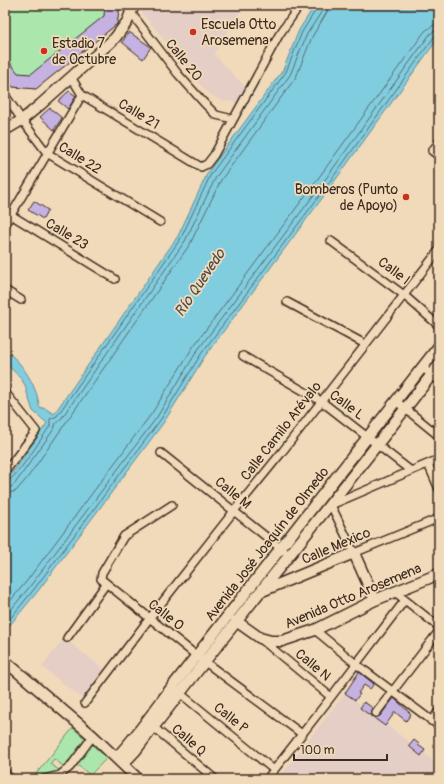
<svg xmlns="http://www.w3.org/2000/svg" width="444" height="784" viewBox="0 0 444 784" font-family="Pangolin,sans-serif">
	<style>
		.built { fill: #e4cec6 }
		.green { fill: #abe7ad; stroke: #738866 }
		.water { fill: #81cde0; stroke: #658c92 }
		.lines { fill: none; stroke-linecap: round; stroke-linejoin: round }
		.shore { stroke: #576b6c; stroke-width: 1 }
		.building { fill: #c5b2e2; stroke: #3b2a1e }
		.minor-casing { stroke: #3b2a1e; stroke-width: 10 }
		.secondary-casing { stroke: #3b2a1e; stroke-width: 13 }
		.minor { stroke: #f1daba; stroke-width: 7 }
		.secondary { stroke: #f1daba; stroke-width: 10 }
		.poi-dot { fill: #c8321e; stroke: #f1daba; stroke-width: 1.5 }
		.labels { text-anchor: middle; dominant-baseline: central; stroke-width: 3.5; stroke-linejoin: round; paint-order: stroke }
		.poi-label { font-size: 14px; fill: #3b2a1e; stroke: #f1daba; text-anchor: start }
		.street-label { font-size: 14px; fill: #3b2a1e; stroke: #f1daba }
		.water-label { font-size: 15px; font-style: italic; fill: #494b45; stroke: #f1daba }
	</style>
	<rect width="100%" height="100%" fill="#f1daba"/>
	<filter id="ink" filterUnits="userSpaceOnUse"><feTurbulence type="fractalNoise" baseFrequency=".025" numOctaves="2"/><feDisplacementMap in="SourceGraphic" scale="8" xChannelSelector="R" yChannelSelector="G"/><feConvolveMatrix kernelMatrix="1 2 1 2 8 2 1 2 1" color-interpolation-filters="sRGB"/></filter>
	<g filter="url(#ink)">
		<path class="built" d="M141,5H244L214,54L246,88L242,99L237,102L223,101L214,97L204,89L139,9Z
			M64,638L105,670L83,699L42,667Z
			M345,693L439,765V779H278Z"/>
		<path class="green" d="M5,5H120L117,24L36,89L13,87L5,78Z
			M73,728L107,758L90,775L70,759L63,766L54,759L50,764L59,770L52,779H32Z"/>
		<path class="water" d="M315,5H439V37L326,193L205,356L164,422L38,591L5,631V481L16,468L47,423L33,411L28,396L25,385L20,377L5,363V351C21,359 39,390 39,407L46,409L54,414L178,236L208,172L283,70L299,30Z"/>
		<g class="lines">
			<path class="shore" d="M5,483C14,482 43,436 50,426V419L57,416L181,238L211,174L286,72L302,32L317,8L318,5
				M5,488H9L14,485L54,429L56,423L61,419L185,241L216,177L290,75L307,34L322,11L323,5
				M5,494L16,491L28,477L190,244L221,180L296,77L312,37L327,12L329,5
				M5,607L26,582L152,413L193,347L314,184L425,31L432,26L439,24
				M5,617L31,585L157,417L197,351L319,188L430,34L434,31L439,30
				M5,625L35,588L161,419L201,354L323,191L434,37L439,35"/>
		</g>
		<path class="building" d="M105,5H120L117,24L36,89L13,87L5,78V56L18,73L31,74L104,16Z
			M129,32L151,47L143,59L122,42Z
			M69,91L76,96L68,109L58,101Z
			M50,108L62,118L54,130L40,117Z
			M34,201L48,210L43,219L28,210Z
			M359,672L374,684L370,689L364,685L358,693L360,694L355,700L345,693Z
			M394,698L411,714L406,721L395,712L385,726L374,718L380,716Z
			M364,702L373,708L371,712L372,717L360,708Z
			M414,740L419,744L418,745L425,750L421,756L409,746Z"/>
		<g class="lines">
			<g class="minor-casing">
				<path id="minor" d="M125,5L178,74L204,103L216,115L233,119
					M71,77L82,95L201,167L207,164L214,155L279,35L300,5
					M5,95L22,120L47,153L160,222
					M439,142L432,151L439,156
					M5,210L11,215L115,279
					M5,225L82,95
					M331,241L404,295L439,326
					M5,290L21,300
					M287,302L365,344
					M243,356L321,401L411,471
					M422,367L439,381
					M5,392L36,431L5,472
					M396,401L439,436
					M161,453L284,551
					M439,459L331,505L354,553L439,518
					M428,464L439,489
					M172,505L124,536L102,573L101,579L197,656L302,734
					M395,592L439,627
					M315,630L356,664L439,726
					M67,638L106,584
					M262,640L331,697
					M176,690L274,770
					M85,703L149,619L234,511L282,452L439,250
					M376,713L439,631
					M431,721L439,711
					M151,725L215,779
					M5,772L7,776L12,779
					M44,779L60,775L70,767L93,736
					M267,779L331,697L405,600"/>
			</g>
			<g class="secondary-casing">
				<path id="secondary" d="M5,130L22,120L40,105L115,38L127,22L134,5
					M260,592L354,553L375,600
					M236,621L260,638L271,641H282L315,630L375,600L439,574
					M5,661L93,736L138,779
					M116,758C137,736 154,711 172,687L439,346
					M123,764L136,750C235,620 340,495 439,365"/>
			</g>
			<use href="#minor" class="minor"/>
			<use href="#secondary" class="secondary"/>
		</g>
	</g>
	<g class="poi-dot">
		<circle cx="193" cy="32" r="4"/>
		<circle cx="44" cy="51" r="4"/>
		<circle cx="406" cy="197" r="4"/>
	</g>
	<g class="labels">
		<g class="poi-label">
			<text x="201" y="24">Escuela Otto<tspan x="201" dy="16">Arosemena</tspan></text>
			<text x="52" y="43">Estadio 7<tspan x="52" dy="16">de Octubre</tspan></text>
			<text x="398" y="189" text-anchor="end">Bomberos (Punto<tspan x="398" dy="16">de Apoyo)</tspan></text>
		</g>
		<g class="street-label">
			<text transform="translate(184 60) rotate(51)">Calle 20</text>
			<text transform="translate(139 114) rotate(31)">Calle 21</text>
			<text transform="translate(80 158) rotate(32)">Calle 22</text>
			<text transform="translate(67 234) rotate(31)">Calle 23</text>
			<text transform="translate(394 271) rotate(37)">Calle I</text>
			<text transform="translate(347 405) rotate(37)">Calle L</text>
			<text transform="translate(281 431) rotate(-52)">Calle Camilo Arévalo</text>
			<text transform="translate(233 493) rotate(39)">Calle M</text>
			<text transform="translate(267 544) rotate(-52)">Avenida José Joaquín de Olmedo</text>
			<text transform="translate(336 546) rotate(-23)">Calle Mexico</text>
			<text transform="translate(353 596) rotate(-23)">Avenida Otto Arosemena</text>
			<text transform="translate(166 615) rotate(38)">Calle O</text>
			<text transform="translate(313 665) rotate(40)">Calle N</text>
			<text transform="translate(231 718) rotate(39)">Calle P</text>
			<text transform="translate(189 740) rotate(41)">Calle Q</text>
		</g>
		<g class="water-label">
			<text transform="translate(200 283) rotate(-56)">Río Quevedo</text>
		</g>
	</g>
	<rect width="444" height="784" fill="none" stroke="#f1daba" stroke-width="20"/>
	<rect x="10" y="10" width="424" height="764" fill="none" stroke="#3b2a1e" stroke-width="1.5" filter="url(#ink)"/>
	<path d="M294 754v6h93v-6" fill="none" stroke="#3b2a1e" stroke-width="2"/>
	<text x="300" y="754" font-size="12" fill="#3b2a1e" stroke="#f1daba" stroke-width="3" paint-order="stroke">100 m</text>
</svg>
